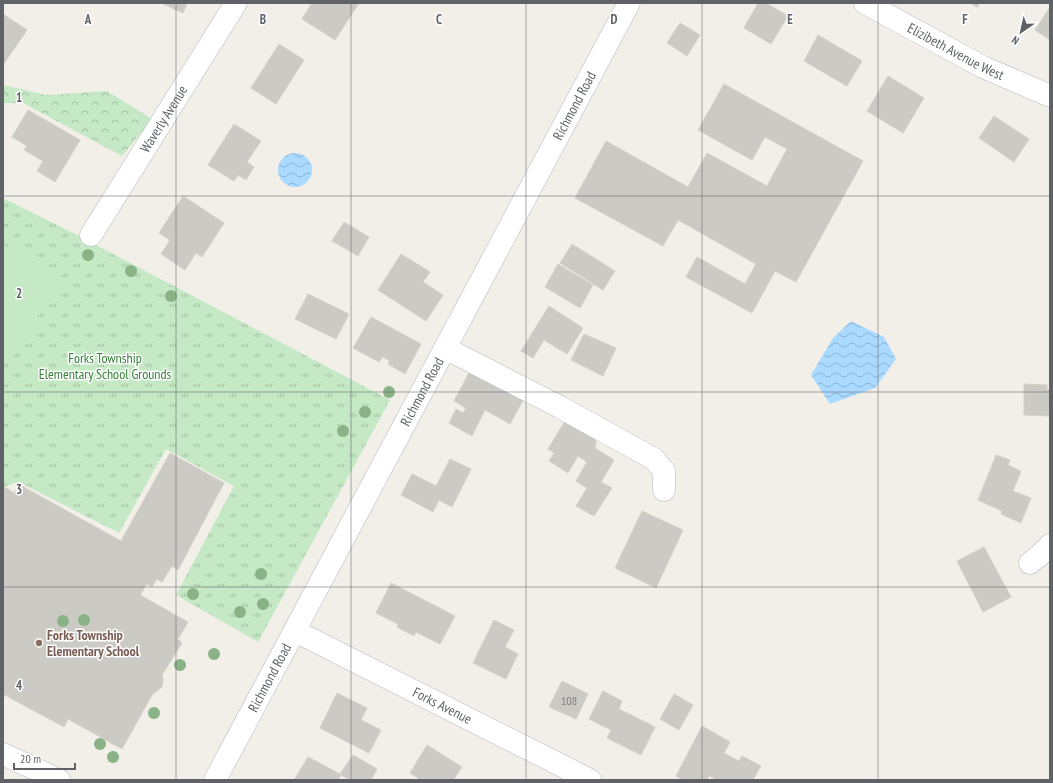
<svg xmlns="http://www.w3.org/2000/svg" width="1053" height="783" viewBox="0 0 1053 783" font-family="'PT Sans Narrow',sans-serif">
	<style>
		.grass { fill: url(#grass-tufts) }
		.forest { fill: url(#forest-crowns) }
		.garden { fill: #c5e8c5 }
		.water { fill: url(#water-waves) }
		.building { fill: #cccac5; stroke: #d6d1c6 }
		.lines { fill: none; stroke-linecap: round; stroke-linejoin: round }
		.minor-casing { stroke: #b5b8bc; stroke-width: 23 }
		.minor { stroke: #fff; stroke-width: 22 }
		.tree { fill: #89b387 }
		.grid { fill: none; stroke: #5f6368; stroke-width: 1; stroke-opacity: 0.55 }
		.education-dot { fill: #8d6e63; stroke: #fff; stroke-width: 1.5 }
		.labels { text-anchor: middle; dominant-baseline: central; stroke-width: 3; stroke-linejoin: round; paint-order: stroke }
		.number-label { font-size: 12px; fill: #7a7d7f }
		.street-label { font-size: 14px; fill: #5f6368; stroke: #fff }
		.park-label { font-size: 14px; fill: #348238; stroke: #fff }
		.education-label { font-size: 14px; font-weight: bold; fill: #785e54; stroke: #fff; text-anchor: start }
		.grid-label { font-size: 13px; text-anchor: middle; font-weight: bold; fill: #5f6368; stroke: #fff; stroke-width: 3; stroke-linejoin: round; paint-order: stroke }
	</style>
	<defs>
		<pattern id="grass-tufts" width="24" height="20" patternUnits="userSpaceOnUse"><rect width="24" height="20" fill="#c5e8c5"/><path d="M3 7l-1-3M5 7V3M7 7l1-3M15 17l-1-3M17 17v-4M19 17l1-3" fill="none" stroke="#a3c0a4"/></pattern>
		<pattern id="forest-crowns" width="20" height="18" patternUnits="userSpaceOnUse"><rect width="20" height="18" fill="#c5e8c5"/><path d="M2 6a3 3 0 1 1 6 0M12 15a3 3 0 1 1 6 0" fill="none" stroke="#a3c0a4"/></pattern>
		<pattern id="water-waves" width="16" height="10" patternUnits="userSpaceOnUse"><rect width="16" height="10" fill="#aadaff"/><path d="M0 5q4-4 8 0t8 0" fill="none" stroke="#8eb4d2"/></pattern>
	</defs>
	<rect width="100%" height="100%" fill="#f1efe8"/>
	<path class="grass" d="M3,198L79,236L390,400L258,642L176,595L234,486L166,449L119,533L19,482L3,487Z"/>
	<path class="forest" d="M3,85L46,95L107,91L152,119L122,156L23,103H3Z"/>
	<path class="garden" d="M3,244L60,278L31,328L3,359Z"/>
	<path class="water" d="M278 170a17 17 0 1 1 34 0a17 17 0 1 1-34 0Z
		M851,321L884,337L896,359L875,388L830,404L811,375L833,338Z"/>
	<path class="building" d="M161,3H187L183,13Z
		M312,3H359L335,40L302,19Z
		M758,3H766L788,16L771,44L744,28Z
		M970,3H980L977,7Z
		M1050,7V40L1035,30Z
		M3,14L27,30L3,65Z
		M680,23L700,35L687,56L667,43Z
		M818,35L862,61L847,86L804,61Z
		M279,44L304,60L276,104L251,88Z
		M888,76L924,98L903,133L867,111Z
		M724,84L863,161L796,282L775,271L752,313L686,277L697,257L745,284L756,264L678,220L663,246L575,198L606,141L688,187L707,153L767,186L787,149L765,137L752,160L698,130Z
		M28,110L80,140L55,182L37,171L43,161L24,150L27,146L12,137Z
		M994,116L1029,139L1014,162L979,138Z
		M234,124L261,141L247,162L254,167L246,180L238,175L234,181L208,165Z
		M183,196L224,223L202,257L196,253L185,270L161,254L170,240L159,233Z
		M344,222L369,237L358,256L332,241Z
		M572,244L615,271L603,290L560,263Z
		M401,254L430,272L423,282L443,295L426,321L378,290Z
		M558,264L593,285L580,308L545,287Z
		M308,294L349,314L336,339L295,319Z
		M549,306L583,328L567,354L544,340L533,358L521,351Z
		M371,317L421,344L405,374L388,364L390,361L383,357L379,362L353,348Z
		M584,334L616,348L603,376L571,360Z
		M470,371L523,400L510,424L485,410L472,436L449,423L456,409L463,413L466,408L454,401Z
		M1024,384L1047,385V390L1050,389V416L1024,415Z
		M565,421L596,440L595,448L614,460L601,482L612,488L594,516L576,506L587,488L576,481L587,462L578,456L568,473L549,461L554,453L548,449Z
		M170,453L224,483L178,570L172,566L162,582L157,579L152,587L147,584L140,595L188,622L178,639L182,643L162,675L163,681L162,687L152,695L122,749L68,719L64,727L3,694V490L5,487L14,493L20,485L121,541Z
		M996,455L1010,460L1008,465L1021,471L1013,491L1031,498L1021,523L1001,514L1002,511L978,500Z
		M450,459L471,469L452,507L439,500L433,512L401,495L412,474L436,486Z
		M642,511L683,530L656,588L615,568Z
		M984,547L1011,597L983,612L957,561Z
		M391,583L455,616L440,644L416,632L414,636L397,627L398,624L376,613Z
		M494,620L514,630L505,647L518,654L506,679L473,663Z
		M562,681L588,694L576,719L549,707Z
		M603,691L622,701L619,709L655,727L641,755L607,738L611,730L589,719Z
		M337,693L367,708L361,720L381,730L369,753L320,728Z
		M674,694L693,705L679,730L660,719Z
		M702,726L730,742L724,753L739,761L742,756L761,766L753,780H717L709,776L707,780H683L676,776Z
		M427,745L462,767L453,780H421L410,773Z
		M353,755L377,769L371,780H350L341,775L338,780H294L308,757L340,774Z"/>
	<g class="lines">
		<g class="minor-casing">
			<g id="minor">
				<path id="s1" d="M865,3L983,67L1050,96"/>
				<path id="s2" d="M91,235L236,3"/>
				<path d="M445,348L560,407L654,459L664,471V490"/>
				<path d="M1030,563L1040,555L1050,545"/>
				<path id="s3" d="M295,631L590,780"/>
				<path d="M3,754L59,780"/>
				<path id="s4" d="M215,780L629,3"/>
			</g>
		</g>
		<use href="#minor" class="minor"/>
	</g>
	<g class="tree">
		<circle cx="88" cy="255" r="6"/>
		<circle cx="131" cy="271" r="6"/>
		<circle cx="171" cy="296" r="6"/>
		<circle cx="389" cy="392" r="6"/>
		<circle cx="365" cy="412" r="6"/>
		<circle cx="343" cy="431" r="6"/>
		<circle cx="261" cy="574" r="6"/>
		<circle cx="193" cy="594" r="6"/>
		<circle cx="263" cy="604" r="6"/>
		<circle cx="240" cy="612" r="6"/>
		<circle cx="84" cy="620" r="6"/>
		<circle cx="63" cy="621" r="6"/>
		<circle cx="214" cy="654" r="6"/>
		<circle cx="180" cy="665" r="6"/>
		<circle cx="154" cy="713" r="6"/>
		<circle cx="100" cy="744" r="6"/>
		<circle cx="113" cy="757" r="6"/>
	</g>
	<path class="grid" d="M176,3V780M351,3V780M526,3V780M702,3V780M878,3V780M3,196H1050M3,392H1050M3,587H1050"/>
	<circle class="education-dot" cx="39" cy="643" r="4"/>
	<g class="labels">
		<g class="number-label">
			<text x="569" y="700">108</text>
		</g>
		<g class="street-label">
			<text stroke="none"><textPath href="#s1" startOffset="103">Elizibeth Avenue West</textPath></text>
			<text stroke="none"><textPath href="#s4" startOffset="764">Richmond Road</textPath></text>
			<text stroke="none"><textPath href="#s2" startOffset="137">Waverly Avenue</textPath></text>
			<text stroke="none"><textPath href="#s4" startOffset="440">Richmond Road</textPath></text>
			<text stroke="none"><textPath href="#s4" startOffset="116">Richmond Road</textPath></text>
			<text stroke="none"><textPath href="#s3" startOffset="165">Forks Avenue</textPath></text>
		</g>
		<g class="park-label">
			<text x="105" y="358">Forks Township<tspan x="105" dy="16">Elementary School Grounds</tspan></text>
		</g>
		<g class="education-label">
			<text x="47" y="635">Forks Township<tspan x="47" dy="16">Elementary School</tspan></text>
		</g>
	</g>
	<g class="grid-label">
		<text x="88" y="24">A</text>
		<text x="263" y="24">B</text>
		<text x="439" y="24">C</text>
		<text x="614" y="24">D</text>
		<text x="790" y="24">E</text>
		<text x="965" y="24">F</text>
		<text x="19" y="102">1</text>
		<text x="19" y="298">2</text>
		<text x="19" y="494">3</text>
		<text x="19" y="690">4</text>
	</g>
	<rect width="1053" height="783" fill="none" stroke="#5f6368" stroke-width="8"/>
	<g transform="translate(1021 32) rotate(214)" stroke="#ffffff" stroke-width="3" paint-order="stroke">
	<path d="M0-3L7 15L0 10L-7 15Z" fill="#5f6368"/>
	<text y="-6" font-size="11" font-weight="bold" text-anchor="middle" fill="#5f6368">N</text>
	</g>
	<path d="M14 763v6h61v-6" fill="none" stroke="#5f6368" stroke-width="2"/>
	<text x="20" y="763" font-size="12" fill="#5f6368" stroke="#ffffff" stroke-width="3" paint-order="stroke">20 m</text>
</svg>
